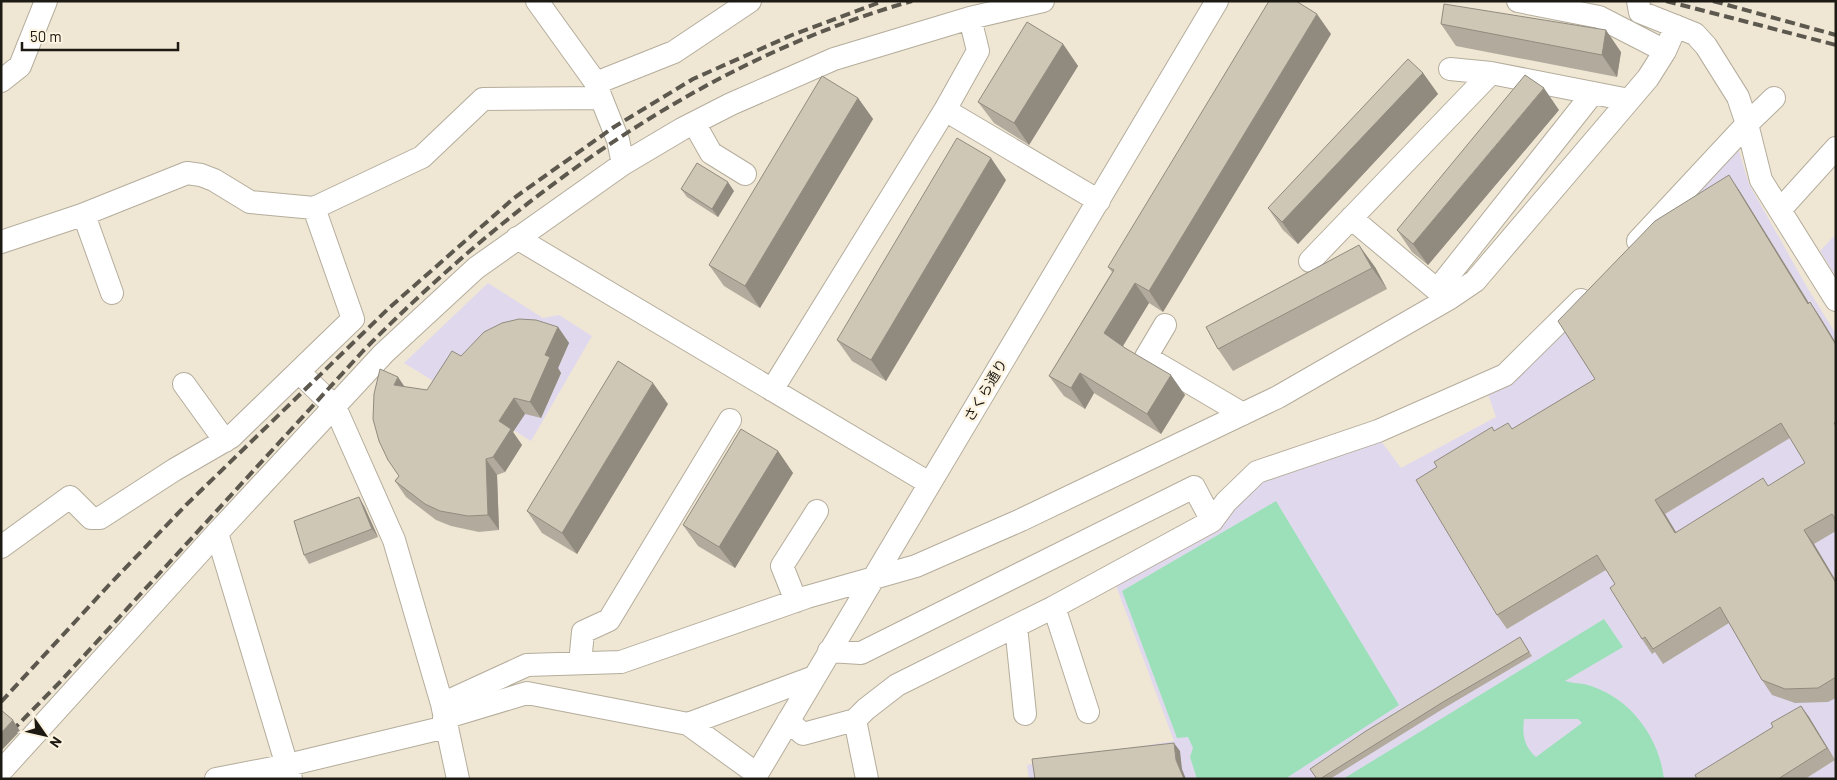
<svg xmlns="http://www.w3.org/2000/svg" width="1837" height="780" viewBox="0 0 1837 780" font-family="Barlow,'Noto Sans JP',sans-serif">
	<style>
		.education { fill: #e0d9ee }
		.grass { fill: #9ce0ba; fill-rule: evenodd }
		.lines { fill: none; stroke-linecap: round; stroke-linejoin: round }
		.minor-casing { stroke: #b5ad9c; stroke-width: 24 }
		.minor { stroke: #fff; stroke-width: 22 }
		.rail { stroke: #5d584e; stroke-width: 4; stroke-dasharray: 10 5; stroke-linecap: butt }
		.wall { fill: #b2ab9d; fill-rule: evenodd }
		.shaded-wall { fill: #918b7f }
		.building { fill: #cfc7b6; stroke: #918b7f; fill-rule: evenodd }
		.labels { text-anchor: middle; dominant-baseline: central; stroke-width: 5; stroke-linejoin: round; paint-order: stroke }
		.street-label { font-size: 14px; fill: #1d1a13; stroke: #fcf3e1 }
	</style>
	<rect width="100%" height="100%" fill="#efe6d4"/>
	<path class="education" d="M1737,145L1749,184L1808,289L1836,334V779H1029L1027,765L1174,741L1115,583L1233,505L1261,479L1381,441L1401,468L1496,417L1488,394Z
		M1836,234V277L1820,251Z
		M488,283L543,318L559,315L592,336L531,441L404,363Z"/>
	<path class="grass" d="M1276,501L1399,705L1285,779H1197L1190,757L1193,748L1188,737L1177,738L1122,591Z
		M1604,619L1623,647L1565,681C1572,683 1578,683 1584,684C1628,695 1659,735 1664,779H1343ZM1524,719H1578L1582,723L1536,757C1524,746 1522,735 1524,719Z"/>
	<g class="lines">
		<g class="minor-casing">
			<path id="minor" d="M537,1L596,83L674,52L750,1
				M1518,1L1599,17L1665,51
				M1638,1L1640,12L1695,34L1706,46L1738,97L1747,124L1761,180L1836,300
				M1450,69L1491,73L1629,100
				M1,81L20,66L46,1
				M596,85L618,140L623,164L682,129L731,104L834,59L970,18L1043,1
				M945,110L1099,201
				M694,123L711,153L745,174
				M1780,210L1836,148
				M84,215L112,293
				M1351,218L1437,290L1449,298
				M517,238L929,483
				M1638,241L1747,124L1774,98
				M1,242L82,215L187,173L201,175L214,180L250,202L314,208L422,157L483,99L601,98
				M1310,261L1491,73
				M1437,290L1593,93
				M1165,325L1146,357L1243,414
				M299,372L335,407L394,540L442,704L458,779
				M184,384L225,441
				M772,390L945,110L978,51L970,18
				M217,533L291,779
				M1,547L70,497L91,518H100L174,470L231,437L353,319L314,208
				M796,601L782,566L817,511
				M1054,607L1088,712
				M1016,626L1025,714
				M829,651L861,653L1194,487L1212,521
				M580,663L583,632L609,620L730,420
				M442,704L527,665L621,662L807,597L916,566L1021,520L1278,397L1450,298L1475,281L1648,78L1665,51L1676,26
				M444,718L527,693L688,724L814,677
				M855,720L867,779
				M788,721L803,734L855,720L866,709L897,685L1054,607L1212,521L1226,502L1257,472L1378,431L1505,375L1581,300
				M688,724L757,774
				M3,769L217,533L384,353L476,268L623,164
				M216,779L288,765L446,727
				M754,779L1217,1"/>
		</g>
		<use href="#minor" class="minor"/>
		<path class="rail" d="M1666,1L1836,45
			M1713,1L1836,35
			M1,702L109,585L186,505L389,308L514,198L614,127L693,79L792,35L878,3
			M1,742L60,682L363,351C516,196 700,61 912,1"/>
	</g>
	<path class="wall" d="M1441,24L1621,52L1617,77L1456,46Z
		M1331,34L1163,312L1149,303L1123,346L1185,395L1161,434L1094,393L1085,409L1064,396L1049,376L1112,272L1108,267Z
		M1063,44L1078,66L1029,145L994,123L978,102Z
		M1423,73L1438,94L1298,244L1283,230L1268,208Z
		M858,98L873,119L760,308L724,286L709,265Z
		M1559,110L1428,265L1412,252L1397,230Z
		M1006,180L886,381L852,361L837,340Z
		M681,189L734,191L718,217L687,197Z
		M1739,190L1809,303L1810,302L1820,317L1836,343V531L1814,544L1836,581V698L1828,702L1795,703L1772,695L1762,680L1729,623L1663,664L1655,652L1652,654L1642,639L1615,584L1606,570L1507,629L1497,615L1437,467L1492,427L1494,431L1512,429L1595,379ZM1790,438L1805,463L1769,486L1676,532L1665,514Z
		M1375,267L1387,289L1233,371L1218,349L1206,327Z
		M558,327L569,343L558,368L561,373L541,418L525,414L513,432L522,445L505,472L497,475L499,530L479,532L451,526L436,520L406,497L395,481L399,476L404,387L427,390L461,356Z
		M668,404L577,554L542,533L527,511Z
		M778,451L793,473L735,568L698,546L683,525Z
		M364,506L378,537L309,564L304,555Z
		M1520,637L1532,656L1446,707L1330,779H1317Z
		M1801,706L1809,717L1835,760L1805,779H1697L1773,727Z"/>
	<path class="shaded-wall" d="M1317,14L1331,34L1163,312L1149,291Z
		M1606,30L1621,52L1617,77L1602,55Z
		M1063,44L1078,66L1029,145L1014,123Z
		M1423,73L1438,94L1298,244L1282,222Z
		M1544,88L1559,110L1428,265L1413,244Z
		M858,98L873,119L760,308L745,286Z
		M991,158L1006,180L886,381L871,360Z
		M1729,175L1739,190L1818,318L1808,304Z
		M728,182L734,191L718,217L712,209Z
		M1359,245L1375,267L1387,289L1372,268Z
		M1135,283L1149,303L1118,354L1104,333Z
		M1810,302L1820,317L1836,343V345Z
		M558,327L569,343L558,368L561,373L541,418L530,402L545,355Z
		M1080,373L1094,393L1085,409L1071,388Z
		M1171,375L1185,395L1161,434L1147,414Z
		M398,377L409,393L394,385Z
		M653,383L668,404L577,554L562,533Z
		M514,398L525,414L513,432L522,445L505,472L493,457L499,421Z
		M778,451L793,473L735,568L719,547Z
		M486,459L497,475L499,530L488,515Z
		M359,497L364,506L378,537L372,529Z
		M1655,500L1665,514L1685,547L1675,533Z
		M1804,530L1814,544L1836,581V583Z
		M1801,706L1809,717L1835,760L1827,748Z
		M13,720L20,731L1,751V733Z
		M1174,743L1180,751L1182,769L1186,779H1184L1176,760Z"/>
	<path class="building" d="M1269,1H1296L1317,14L1149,291L1135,283L1104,333L1125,348L1171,375L1147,414L1080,373L1071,388L1049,376L1114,270L1108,267Z
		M1444,4L1606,30L1602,55L1441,24Z
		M1027,22L1063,44L1014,123L978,102Z
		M1408,59L1423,73L1282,222L1268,208Z
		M1525,75L1544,88L1413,244L1397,230Z
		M822,76L858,98L745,286L709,265Z
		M957,138L991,158L871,360L837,340Z
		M697,163L728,182L712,209L681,189Z
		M1729,175L1808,304L1810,302L1836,345V421L1834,423L1836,426V520L1832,514L1804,530L1836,583V677L1818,688L1785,689L1762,680L1720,607L1653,649L1645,637L1642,639L1610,588L1615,584L1597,555L1497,615L1416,480L1437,467L1434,462L1492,427L1494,431L1508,423L1512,429L1595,379L1558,321L1655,221ZM1781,423L1805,463L1768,486L1763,478L1675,533L1655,500Z
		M1359,245L1372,268L1218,349L1206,327Z
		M519,319L536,320L558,327L545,355L550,357L530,402L514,398L499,421L511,429L493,457L486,459L488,515L468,516L440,511L425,504L395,481L399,476L388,460L379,441L373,419L374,394L380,369L398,377L394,385L427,390L452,351L461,356L484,332L502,323Z
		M618,361L653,383L562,533L527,511Z
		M741,429L778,451L719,547L683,525Z
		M359,497L372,529L304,555L294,521Z
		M1520,637L1529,652L1443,702L1320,779H1317L1310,769L1366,731Z
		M1801,706L1827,748L1778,779H1697L1695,775L1773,727L1771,723Z
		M1,710L13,720L1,733Z
		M1174,743L1176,760L1184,779H1035L1032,759Z"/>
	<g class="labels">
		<g class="street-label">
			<text transform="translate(985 390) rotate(-59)">さくら通り</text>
		</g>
	</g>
	<rect width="1837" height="780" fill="none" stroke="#1d1a13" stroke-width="5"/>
	<g transform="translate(45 735) rotate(124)" stroke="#fcf3e1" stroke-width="4" paint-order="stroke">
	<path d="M0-4L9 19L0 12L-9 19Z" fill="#1d1a13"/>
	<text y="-8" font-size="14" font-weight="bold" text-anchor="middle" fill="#1d1a13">N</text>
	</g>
	<path d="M22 42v8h156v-8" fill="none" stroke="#1d1a13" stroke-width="2.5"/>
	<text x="30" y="42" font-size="15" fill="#1d1a13" stroke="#fcf3e1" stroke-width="4" paint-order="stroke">50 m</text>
</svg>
